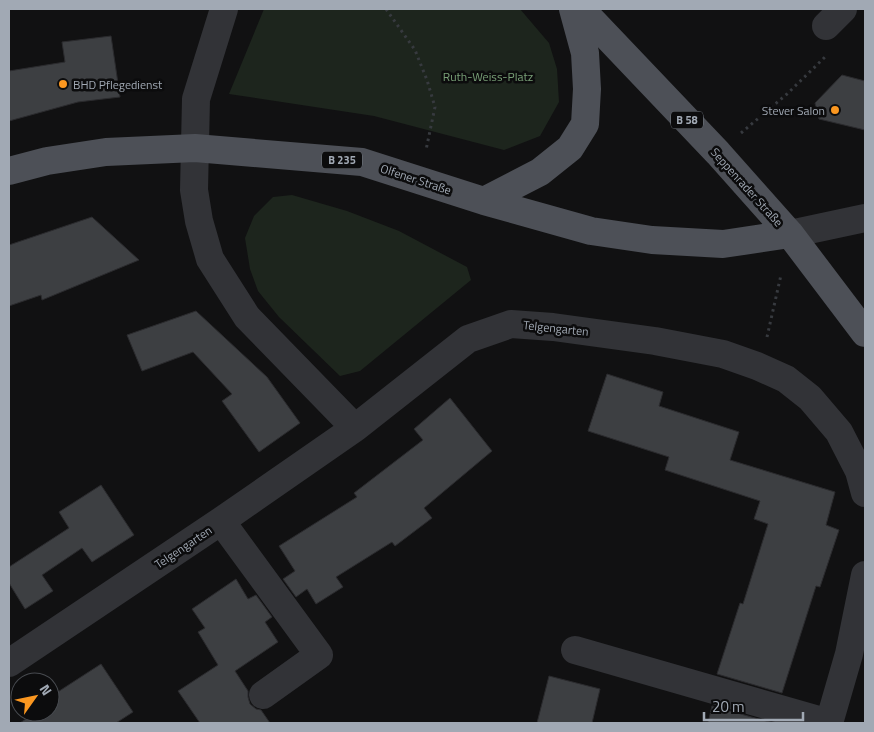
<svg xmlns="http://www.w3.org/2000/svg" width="874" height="732" viewBox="0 0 874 732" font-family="'Titillium Web',sans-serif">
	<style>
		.green { fill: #1d251d }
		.building { fill: #3d3f42; stroke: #2b2b2e }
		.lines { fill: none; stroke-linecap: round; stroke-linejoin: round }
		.path { stroke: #373a3f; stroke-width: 3; stroke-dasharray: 2.5 4; stroke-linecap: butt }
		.minor { stroke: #323337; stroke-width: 28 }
		.major { stroke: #4d5057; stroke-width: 28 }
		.poi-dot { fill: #fb9720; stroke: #0c0c0d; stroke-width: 2 }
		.labels { text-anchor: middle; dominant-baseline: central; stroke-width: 5; stroke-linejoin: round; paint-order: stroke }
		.shield { fill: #0c0c0d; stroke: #747a82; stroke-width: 1 }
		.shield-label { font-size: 11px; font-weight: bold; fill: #a1a9b4 }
		.park-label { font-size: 12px; fill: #79a077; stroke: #0c0c0d }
		.poi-label { font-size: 12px; fill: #a1a9b4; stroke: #0c0c0d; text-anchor: start }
		.street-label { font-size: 12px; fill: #a1a9b4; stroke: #0c0c0d }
	</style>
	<rect width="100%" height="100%" fill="#111112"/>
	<path class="green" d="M264,9H520L549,43L557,69L559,102L540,136L504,150L374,116L229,94Z
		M292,195L347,211L399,231L467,267L471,280L360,371L340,376L279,317L258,291L250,269L245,238L254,216L273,197Z"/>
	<path class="building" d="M111,36L120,97L78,102L9,121V71L65,62L62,42Z
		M842,75L865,81V130L819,119L815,103Z
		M92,217L139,260L42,300L41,295L9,306V245Z
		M196,311L267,377L300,423L259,452L222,401L232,394L193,352L142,371L127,335Z
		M607,374L663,392L659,406L739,432L730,460L835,492L826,525L839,530L820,587L816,586L782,693L717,674L740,603L743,604L768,524L754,519L760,501L665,470L669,457L588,431Z
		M450,398L492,451L424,508L432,518L395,546L392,542L336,577L343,587L316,604L307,589L296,597L283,579L295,571L279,546L357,497L354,493L423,440L414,429Z
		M101,485L134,535L92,562L82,548L42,575L53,591L25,609L9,583V567L69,528L59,512Z
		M236,579L248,599L256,595L272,617L265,622L278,642L235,671L248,691V697L250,704L256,709L261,710L270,723H200L178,691L218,665L198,632L205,628L192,609Z
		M101,664L133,712L116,723H20L36,712H50V703L52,701L50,697Z
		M549,676L600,689L592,723H537Z
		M712,706L773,723H708Z"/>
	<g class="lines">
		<path class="path" d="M386,9L415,50L427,80L435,107L426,150
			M741,133L787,94L825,57
			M767,337L781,275"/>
		<path class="minor" d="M224,9L196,99L194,190L199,221L210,259L247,317L355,428
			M826,26L843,9
			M790,234L865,218
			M221,521L319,655L263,695
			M575,650L829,723
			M9,663L221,521L355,428L468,339L511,324L553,327L655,341L723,354L757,366L786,379L810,398L839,432L859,471L865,493
			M829,723L849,654L865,575"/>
		<path class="major" d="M581,9L718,153L790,234L865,333
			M9,171L47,161L106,152L195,148L362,162L484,201L591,231L652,240L723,244L790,234
			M484,201L540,172L570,148L585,124L587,89L585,53L573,9"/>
	</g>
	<g class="poi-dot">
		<circle cx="63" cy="84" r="5"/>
		<circle cx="835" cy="110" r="5"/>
	</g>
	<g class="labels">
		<g class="shield">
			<rect x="671" y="111.5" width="32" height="17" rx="4"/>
			<rect x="322" y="151.5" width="40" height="17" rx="4"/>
		</g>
		<g class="shield-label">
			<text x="687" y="120">B 58</text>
			<text x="342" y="160">B 235</text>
		</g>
		<g class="park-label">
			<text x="488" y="76">Ruth-Weiss-Platz</text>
		</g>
		<g class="poi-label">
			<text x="73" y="84">BHD Pflegedienst</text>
			<text x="825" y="110" text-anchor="end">Stever Salon</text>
		</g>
		<g class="street-label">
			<text transform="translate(416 179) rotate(18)">Olfener Straße</text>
			<text transform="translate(747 187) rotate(48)">Seppenrader Straße</text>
			<text transform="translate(556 328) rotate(6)">Telgengarten</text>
			<text transform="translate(183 547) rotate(-34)">Telgengarten</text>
		</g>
	</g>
	<rect width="874" height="732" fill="none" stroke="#a1a9b4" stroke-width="20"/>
	<g transform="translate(35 697) rotate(57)"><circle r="24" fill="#0c0c0d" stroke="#484b50"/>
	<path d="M0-4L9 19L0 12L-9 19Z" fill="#fb9720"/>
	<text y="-8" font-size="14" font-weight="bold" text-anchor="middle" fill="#a1a9b4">N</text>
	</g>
	<path d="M704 712v8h99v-8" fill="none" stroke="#a1a9b4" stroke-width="2.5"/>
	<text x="712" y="712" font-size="15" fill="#a1a9b4" stroke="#0c0c0d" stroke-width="4" paint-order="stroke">20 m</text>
</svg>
